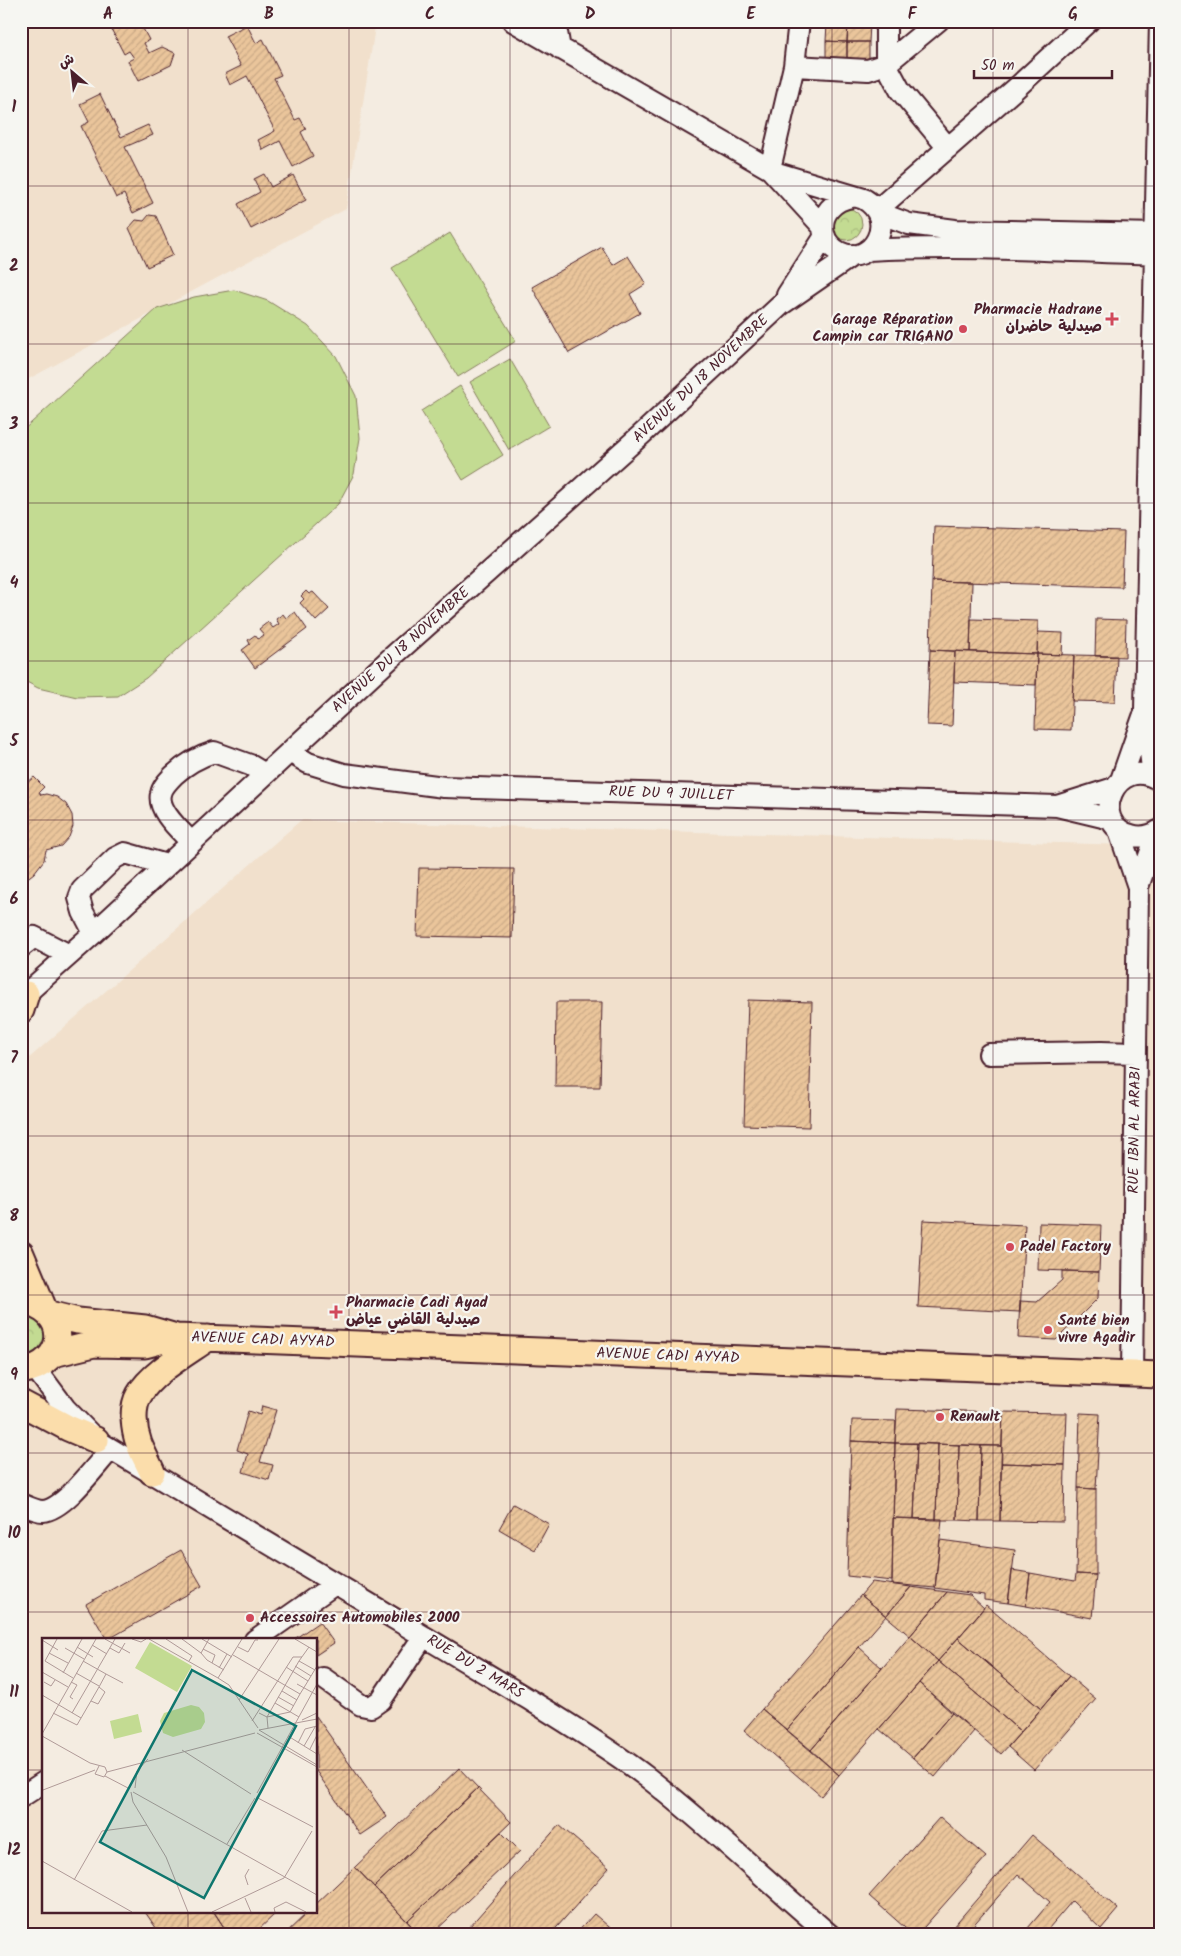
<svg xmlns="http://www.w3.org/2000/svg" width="1181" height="1956" viewBox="0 0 1181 1956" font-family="Kalam,'Playpen Sans Arabic',sans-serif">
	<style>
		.built { fill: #f1e0cc; fill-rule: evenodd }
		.park { fill: url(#park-crowns); stroke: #867d5e }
		.pitch { fill: #c3db92; stroke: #867d5e }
		.building { fill: url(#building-hatch); stroke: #4a1f2b }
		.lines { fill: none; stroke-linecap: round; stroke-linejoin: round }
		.minor-casing { stroke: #4a1f2b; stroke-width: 24 }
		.major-casing { stroke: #4a1f2b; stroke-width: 29 }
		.minor { stroke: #f6f6f2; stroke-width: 20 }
		.major { stroke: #fbddab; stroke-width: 25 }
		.grid { fill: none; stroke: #4a1f2b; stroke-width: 1; stroke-opacity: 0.55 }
		.poi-dot { fill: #d1495b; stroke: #f6f6f2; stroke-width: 2 }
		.labels { text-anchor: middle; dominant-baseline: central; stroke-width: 4.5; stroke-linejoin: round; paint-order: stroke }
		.poi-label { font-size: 15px; font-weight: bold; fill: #4a1f2b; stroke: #f6f6f2; text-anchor: start }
		.street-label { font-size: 15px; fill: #4a1f2b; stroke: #f6f6f2 }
		.inset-road { fill: none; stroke: #b09a98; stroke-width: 1 }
		.view { fill: #0f766e; fill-opacity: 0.15; stroke: #0f766e; stroke-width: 2.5 }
		.inset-edge { fill: none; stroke: #4a1f2b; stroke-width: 2.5 }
		.neatline { fill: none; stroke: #4a1f2b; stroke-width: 2 }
		.grid-label { font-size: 16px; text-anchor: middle; font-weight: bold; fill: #4a1f2b }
	</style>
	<defs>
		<pattern id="park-crowns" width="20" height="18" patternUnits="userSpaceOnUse" patternTransform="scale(1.25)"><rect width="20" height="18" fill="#c3db92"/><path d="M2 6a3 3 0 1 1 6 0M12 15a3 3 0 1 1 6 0" fill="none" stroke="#a9bc7e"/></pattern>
		<pattern id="building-hatch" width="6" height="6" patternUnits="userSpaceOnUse" patternTransform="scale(1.25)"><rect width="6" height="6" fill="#eac59b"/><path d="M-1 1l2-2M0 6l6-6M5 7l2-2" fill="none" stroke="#caa986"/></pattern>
	</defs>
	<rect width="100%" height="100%" fill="#f4ece1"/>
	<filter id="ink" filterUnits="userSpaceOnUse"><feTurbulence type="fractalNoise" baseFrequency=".02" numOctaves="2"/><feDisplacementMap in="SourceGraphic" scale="10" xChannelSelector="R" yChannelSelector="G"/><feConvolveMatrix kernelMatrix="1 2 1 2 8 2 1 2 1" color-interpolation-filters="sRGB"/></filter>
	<g filter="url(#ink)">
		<path class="built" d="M21,21H376L346,209L21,383Z
			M301,820L1160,846V1935H21V1077L27,1060ZM44,1640H316V1912H44Z"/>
		<path class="park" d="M830 224a16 16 0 1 1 32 0a16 16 0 1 1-32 0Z
			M21,1306H29L53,1338L21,1365Z"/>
		<path class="pitch" d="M450,233L516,341L458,377L392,268Z
			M234,290L268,301L308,326L336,356L356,396L360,438L354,474L338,504L146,678L118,696L77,697L38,688L21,679V432L157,309L194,297Z
			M510,359L549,426L509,450L470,382Z
			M460,386L503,455L463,480L421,411Z"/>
		<path class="building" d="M107,21H139L149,40L144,43L149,53L162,47L175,53L171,65L138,81L128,61L134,58L129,51L124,54Z
			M827,21H848V23H827Z
			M848,21H870V24L848,23Z
			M827,23H848L847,42L826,41Z
			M848,23L870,24L869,42H847Z
			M247,25L256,43L263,39L281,75L274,78L295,120L300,118L306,129L301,132L313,156L293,167L280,141L263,150L258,140L275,131L247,76L230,85L225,74L241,66L225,36Z
			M826,41L847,42V61H826Z
			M847,42H869V62L847,61Z
			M100,94L121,137L148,125L153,135L125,147L153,203L133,213L124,194L116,198L81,126L89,122L80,104Z
			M264,174L271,187L293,175L306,200L251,229L238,204L260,192L254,179Z
			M149,215L156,216L173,255L147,267L129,228L136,220L144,221Z
			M602,247L613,265L628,256L646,284L630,294L640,313L569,353L532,287Z
			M934,526L1124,532L1122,587L932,581Z
			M932,581L972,582L970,652L930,650Z
			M306,591L309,594L313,592L329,609L316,621L300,603L304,599L301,596Z
			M295,612L307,629L255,668L242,650L250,644L248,640L255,635L258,639L264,635L259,629L268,622L273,628L279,624L276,619L283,614L286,618Z
			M971,619L1038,621L1037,654L970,652Z
			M1096,619L1126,620L1125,657L1095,656Z
			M1038,632L1063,633L1062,655L1037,654Z
			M930,650L955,651L952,726L927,725Z
			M955,651L1037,654L1036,685L954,682Z
			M1037,654L1074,655L1071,730L1035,729Z
			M1074,655L1117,656L1115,702L1072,701Z
			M34,777L44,787L39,792L41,795L46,794L57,797L66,804L72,815L73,826L69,837L61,846L46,850L44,860L34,873L21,883V784L24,781L27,783Z
			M419,868L514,869L512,938L417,936Z
			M748,1000L812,1002L809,1127L744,1125Z
			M556,1002H602L600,1087H555Z
			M923,1220L1025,1225L1020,1312L918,1307Z
			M1039,1223L1101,1225L1099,1272L1038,1270Z
			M1062,1271L1099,1272L1098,1298L1056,1340L1018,1338L1020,1301L1037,1302L1062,1280Z
			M262,1406L276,1410L260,1462L273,1465L269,1480L243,1472L248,1454L237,1450L248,1411L260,1415Z
			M897,1409L1003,1412L1002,1446L895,1443Z
			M1003,1412L1067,1413L1065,1465L1001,1463Z
			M1080,1413L1100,1414L1096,1489L1078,1488Z
			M852,1420L896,1421L895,1443L851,1441Z
			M851,1441L895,1443L892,1581L847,1576Z
			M895,1443H917L914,1519L893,1518Z
			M917,1443L938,1444L936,1520L914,1519Z
			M938,1444L959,1445L957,1520H936Z
			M959,1445L981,1446L979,1521L957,1520Z
			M981,1446H1002L1000,1521H979Z
			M1001,1463L1065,1465L1064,1522L1000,1521Z
			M1078,1488L1096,1489V1575L1076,1574Z
			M513,1504L549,1524L535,1550L499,1529Z
			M893,1518L942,1519L935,1588L892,1584Z
			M940,1540L1015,1550L1008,1603L984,1600V1595L935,1588Z
			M181,1550L202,1586L107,1640L86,1604Z
			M1012,1570L1030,1573L1026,1606L1008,1603Z
			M1030,1573L1075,1581L1076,1574L1096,1575L1092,1618L1026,1606Z
			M872,1582L911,1587L886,1616L861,1595Z
			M911,1587L947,1592L910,1636L886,1616Z
			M947,1592L970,1595L984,1608L938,1661L910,1636Z
			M861,1595L886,1616L787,1730L762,1709Z
			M986,1605L1069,1676L1041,1709L958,1638Z
			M319,1622L334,1643L316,1655V1640H293Z
			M910,1636L938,1661L839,1775L811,1750Z
			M958,1638L1041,1709L1021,1732L938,1661Z
			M859,1647L882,1668L811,1750L787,1730Z
			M938,1661L1021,1732L1001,1754L919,1683Z
			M1069,1676L1096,1699L1034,1770L1008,1747Z
			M919,1683L952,1713L913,1758L879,1729Z
			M762,1709L839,1775L821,1796L744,1730Z
			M952,1713L974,1731L935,1777L913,1758Z
			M316,1716L387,1817L360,1835L316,1771Z
			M459,1768L478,1788L374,1887L355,1867Z
			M478,1788L511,1822L407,1921L374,1887Z
			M940,1817L986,1857L917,1935H913L869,1896Z
			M559,1825L609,1868L550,1935H462Z
			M501,1832L520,1851L431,1935H420L407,1921Z
			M1032,1835L1118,1909L1101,1929L1072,1901L1043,1935H1022L1050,1902L1018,1874L969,1930L975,1935H946Z
			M355,1867L420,1935H284L308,1912H316V1904Z
			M145,1912H214L229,1935H161Z
			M214,1912H277L253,1935H229Z
			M594,1914L615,1932L612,1935H575Z"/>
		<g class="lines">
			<g class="minor-casing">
				<path id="minor" d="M513,21L770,169L823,227
					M555,21L560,49
					M886,21V64L900,90L948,148
					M794,66L868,70L886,64L938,21
					M770,169L794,66L799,21
					M774,172L864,199C899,219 872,269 839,252C832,248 826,242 824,234C819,214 834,200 852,197
					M877,210L1014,90L1089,21
					M879,213L909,224L955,230L1160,234
					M868,250C965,245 1062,251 1160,254
					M787,295L825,236
					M290,752L308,763L344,774L444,787L1057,806L1111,819
					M1153,777L1145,710L1160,21
					M1121,780L1143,717
					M1160,781C1116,751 1086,824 1131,835C1141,838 1151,836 1160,830
					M1057,806L1114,788
					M1118,828L1138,887
					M191,842C181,831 157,811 161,794C162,787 169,780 174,775C186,764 198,757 214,752L250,765L265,774
					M94,933L83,912L79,898L82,890L115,858L125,853L167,865
					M21,947L34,937L69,955
					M21,998L94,933L392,657L641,435L782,304L853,255
					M989,1054L1101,1052L1136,1053
					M36,1369L65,1408L96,1440L530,1700C570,1725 610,1749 648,1778C711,1827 769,1883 830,1935
					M1132,1374L1138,887L1158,831
					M21,1504C28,1507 37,1511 43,1511C65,1509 96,1465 111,1449
					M255,1640L335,1584
					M323,1678L361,1705L371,1707L381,1700L423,1637
					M21,1797L44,1782"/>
			</g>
			<g class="major-casing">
				<path id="major" d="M21,1010L26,994
					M21,1254L44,1309
					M21,1302C70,1308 70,1364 21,1371
					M49,1314L78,1321L145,1328L176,1337L1160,1375
					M53,1354L94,1344L145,1345L176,1337
					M21,1403L68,1428L96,1440
					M152,1472C148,1463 143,1454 139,1444C134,1430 131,1409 139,1395C151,1373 187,1353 208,1338"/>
			</g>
			<use href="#minor" class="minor"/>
			<use href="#major" class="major"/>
		</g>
	</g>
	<path class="grid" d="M188,21V1640M349,21V1935M510,21V1935M671,21V1935M832,21V1935M993,21V1935M21,186H1160M21,344H1160M21,503H1160M21,661H1160M21,820H1160M21,978H1160M21,1136H1160M21,1295H1160M21,1453H1160M21,1612H1160M21,1770H44M316,1770H1160M188,1912V1935"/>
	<g class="poi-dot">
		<path d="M1109.5 311.5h5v5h5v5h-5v5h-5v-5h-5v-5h5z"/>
		<circle cx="963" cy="329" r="5"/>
		<circle cx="1010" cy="1247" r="5"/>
		<path d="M333.5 1304.5h5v5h5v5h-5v5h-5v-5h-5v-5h5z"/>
		<circle cx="1048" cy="1330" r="5"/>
		<circle cx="940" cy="1417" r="5"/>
		<circle cx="250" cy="1618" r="5"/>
	</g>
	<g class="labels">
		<g class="poi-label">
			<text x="1102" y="310" text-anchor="end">Pharmacie Hadrane<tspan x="1102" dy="17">صيدلية حاضران</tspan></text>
			<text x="953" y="320" text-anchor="end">Garage Réparation<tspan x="953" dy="17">Campin car TRIGANO</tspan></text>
			<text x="1020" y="1247">Padel Factory</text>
			<text x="346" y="1303">Pharmacie Cadi Ayad<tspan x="346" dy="17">صيدلية القاضي عياض</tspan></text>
			<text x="1058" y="1321">Santé bien<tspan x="1058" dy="17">vivre Agadir</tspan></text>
			<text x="950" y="1417">Renault</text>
			<text x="260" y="1618">Accessoires Automobiles 2000</text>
		</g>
		<g class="street-label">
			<text transform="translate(701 379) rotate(-43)">AVENUE DU 18 NOVEMBRE</text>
			<text transform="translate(401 650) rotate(-42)">AVENUE DU 18 NOVEMBRE</text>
			<text transform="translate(671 794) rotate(2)">RUE DU 9 JUILLET</text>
			<text transform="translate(1135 1130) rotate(-89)">RUE IBN AL ARABI</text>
			<text transform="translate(263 1340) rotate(2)">AVENUE CADI AYYAD</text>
			<text transform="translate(668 1356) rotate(2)">AVENUE CADI AYYAD</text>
			<text transform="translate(475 1667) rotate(31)">RUE DU 2 MARS</text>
		</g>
	</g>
	<g transform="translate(42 1638)">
		<rect width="275" height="275" fill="#f4ece1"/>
		<path d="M108,4L150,28L135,54L93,30ZM149,67L157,69L162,75L163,84L159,91L131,99L121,95L118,83L122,75ZM96,76L100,94L72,101L68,83Z" fill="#c3db92"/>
		<path class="inset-road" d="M15,1L3,23L31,40M63,1L88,15M90,1L99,4L104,1M107,1L176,40M124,1L150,18L147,23M140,1L159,15L167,1M160,1L190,19M200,1L176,40L187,47L216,90M253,1L275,14M0,2L16,12M50,7L65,16M35,9L51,19M196,9L206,14L213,2H216M23,10L42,21M68,10L77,15L83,5M161,11L173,17L170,25M7,15L26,25M159,15L165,22L182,32M191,17L258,56L248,74L225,79L217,75M257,23L267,9M253,28L269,38M244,29L266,43L275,28M177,30L185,16M0,34L26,49M21,35L40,1M34,35L57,48M64,36L81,45M2,44L9,48L13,42M29,44L35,47L28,59L31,61M255,46L275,57M240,53L255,62M258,56L266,43M0,57L39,80M236,59L252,68M197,62L237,1M49,63L56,66L63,54L57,49M233,65L257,79M11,75L35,87L57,49L64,36L41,23M30,75L73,1M260,82L275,75M210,83L251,19H260M226,90L225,79L257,23L273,32M217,92L275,127M217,92L275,81M215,95L275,129M0,96L54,1M0,98L48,125L63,129L65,134L62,139L53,136L57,128M246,98L275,116M256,105L263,91L275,88M262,108L273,89M268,111L275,97M140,112L209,156M65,134L213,95M63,138L86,150M93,150L95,133L106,121M1,152L53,132M89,154L91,164L124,219L146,274M91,154L275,257M215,155L275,46M214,159L271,189M185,206L213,160M0,223L90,274M32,242L60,193L105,187M206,247L203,238L207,231M203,260L209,274M170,274L242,240L270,193M233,274L232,270L244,264L264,274"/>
		<path class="view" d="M150,32L254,88L162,260L58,204Z"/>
		<rect width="275" height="275" class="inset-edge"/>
	</g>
	<rect width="1181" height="1956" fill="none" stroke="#f6f6f2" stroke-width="55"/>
	<g transform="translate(72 72) rotate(332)" stroke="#f6f6f2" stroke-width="4" paint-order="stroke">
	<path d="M0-4L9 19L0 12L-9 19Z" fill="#4a1f2b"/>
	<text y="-8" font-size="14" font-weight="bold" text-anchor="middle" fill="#4a1f2b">ش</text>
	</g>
	<path d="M974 70v8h138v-8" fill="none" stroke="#4a1f2b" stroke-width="2.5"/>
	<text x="981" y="70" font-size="15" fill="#4a1f2b" stroke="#f6f6f2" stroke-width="4" paint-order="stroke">50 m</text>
	<rect x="28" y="28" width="1126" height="1900" class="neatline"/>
	<g class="grid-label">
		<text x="108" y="19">A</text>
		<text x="269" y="19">B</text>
		<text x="430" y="19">C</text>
		<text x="590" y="19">D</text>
		<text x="751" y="19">E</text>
		<text x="912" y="19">F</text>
		<text x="1073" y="19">G</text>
		<text x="14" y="112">1</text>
		<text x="14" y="271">2</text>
		<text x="14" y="429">3</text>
		<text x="14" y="588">4</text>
		<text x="14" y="746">5</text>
		<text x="14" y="904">6</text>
		<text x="14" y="1063">7</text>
		<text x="14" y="1221">8</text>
		<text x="14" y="1380">9</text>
		<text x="14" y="1538">10</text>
		<text x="14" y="1697">11</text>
		<text x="14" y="1855">12</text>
	</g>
</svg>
